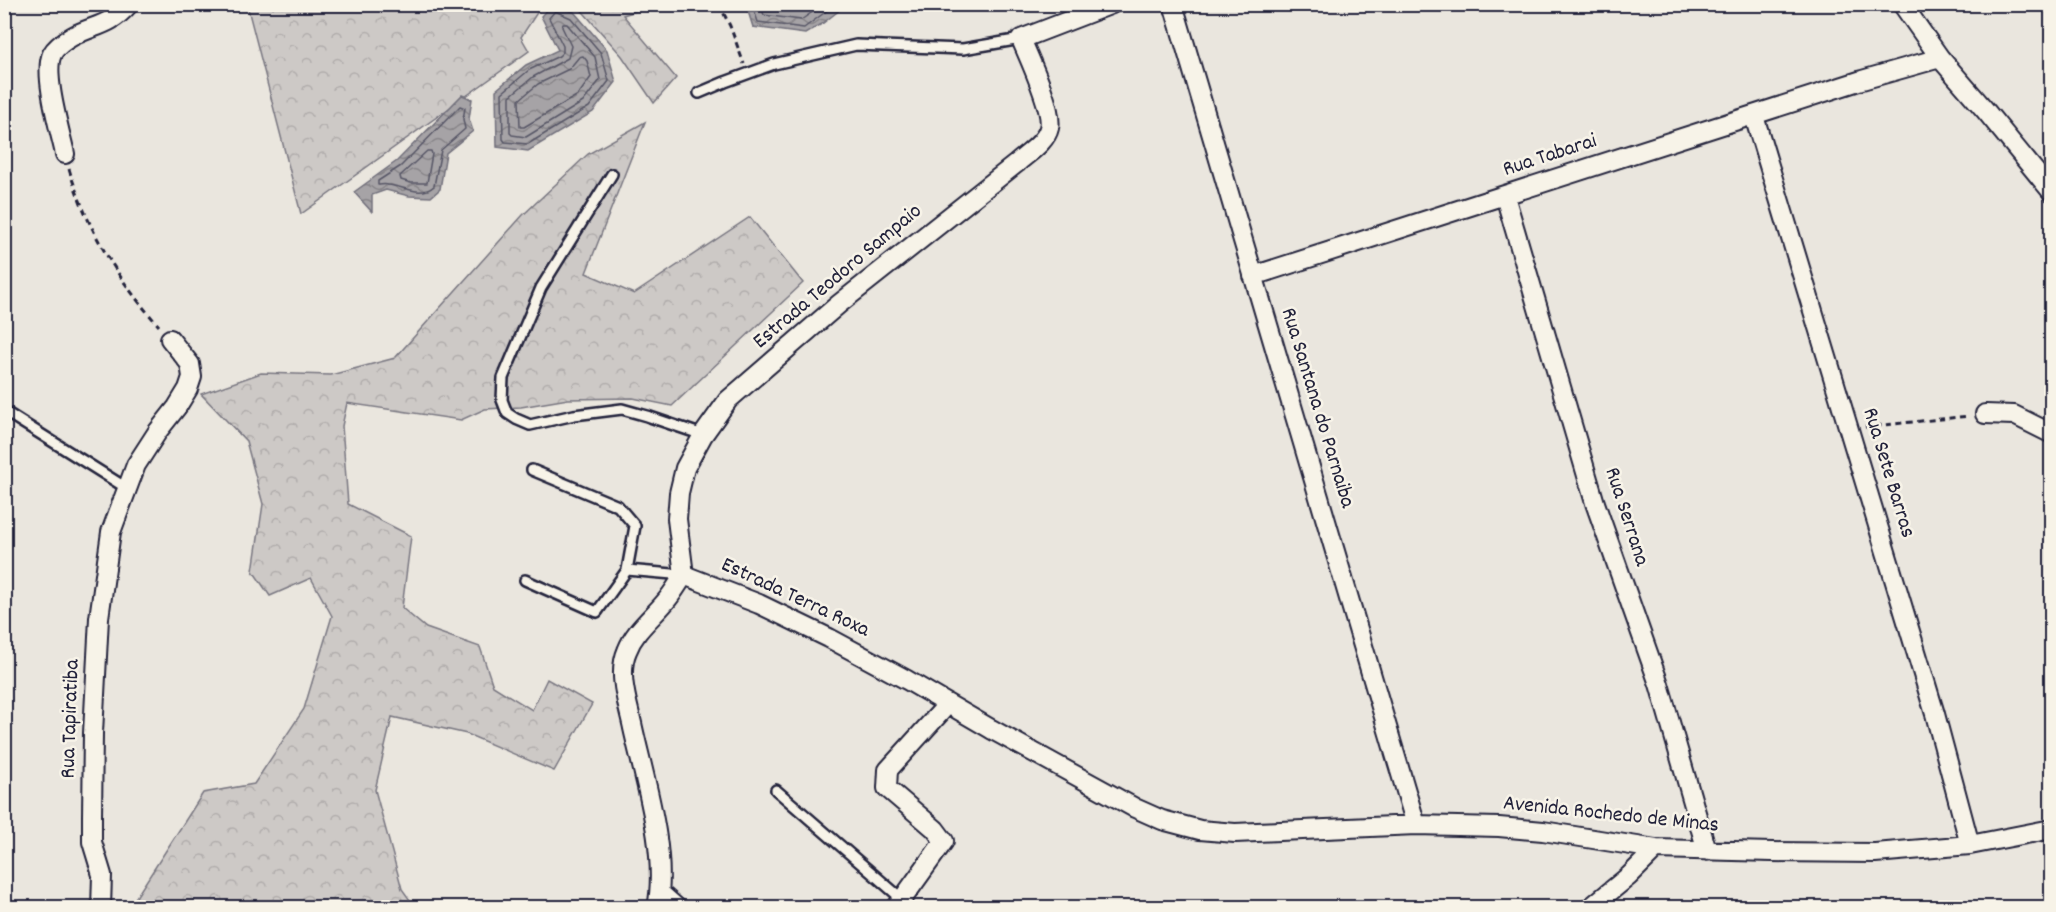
<svg xmlns="http://www.w3.org/2000/svg" width="2056" height="912" viewBox="0 0 2056 912" font-family="Dekko,sans-serif">
	<style>
		.forest { fill: url(#forest-crowns); stroke: #787680; stroke-width: 1.5 }
		.water { fill: url(#water-waves); stroke: #716f7b; stroke-width: 1.5 }
		.lines { fill: none; stroke-linecap: round; stroke-linejoin: round }
		.shore { stroke: #575666; stroke-width: 1.5 }
		.lane-casing { stroke: #22223b; stroke-width: 14 }
		.street-casing { stroke: #22223b; stroke-width: 22 }
		.path { stroke: #22223b; stroke-width: 3; stroke-dasharray: 6 4.5; stroke-linecap: butt }
		.lane { stroke: #f7f3e8; stroke-width: 9 }
		.street { stroke: #f7f3e8; stroke-width: 18 }
		.labels { text-anchor: middle; dominant-baseline: central; stroke-width: 5; stroke-linejoin: round; paint-order: stroke }
		.street-label { font-size: 22px; fill: #22223b; stroke: #f7f3e8 }
	</style>
	<defs>
		<pattern id="forest-crowns" width="20" height="18" patternUnits="userSpaceOnUse" patternTransform="scale(1.5)"><rect width="20" height="18" fill="#cdc9c6"/><path d="M2 6a3 3 0 1 1 6 0M12 15a3 3 0 1 1 6 0" fill="none" stroke="#b0acab"/></pattern>
		<pattern id="water-waves" width="16" height="10" patternUnits="userSpaceOnUse" patternTransform="scale(1.5)"><rect width="16" height="10" fill="#a6a3a6"/><path d="M0 5q4-4 8 0t8 0" fill="none" stroke="#878488"/></pattern>
	</defs>
	<rect width="100%" height="100%" fill="#eae6de"/>
	<filter id="ink" filterUnits="userSpaceOnUse"><feTurbulence type="fractalNoise" baseFrequency=".0167" numOctaves="2"/><feDisplacementMap in="SourceGraphic" scale="12" xChannelSelector="R" yChannelSelector="G"/><feConvolveMatrix kernelMatrix="1 2 1 2 8 2 1 2 1" color-interpolation-filters="sRGB"/></filter>
	<g filter="url(#ink)">
		<path class="forest" d="M247,5H542L521,37L529,51L301,214Z
			M577,5H656L623,15L676,78L654,103L622,56Z
			M645,122L586,273L634,294L750,217L803,283L672,406L633,398L568,399L521,407L485,409L461,420L347,403L342,426L348,504L411,536L402,608L426,628L480,647L493,686L532,710L547,679L592,704L554,771L467,734L392,717L375,790L402,889L415,907L129,908L203,793L254,784L304,709L332,616L311,578L270,596L253,571L263,504L246,441L201,394L261,373L331,375L395,358L523,215L588,154Z"/>
		<path class="water" d="M551,5L574,12L607,50L616,82L593,112L528,151L497,147L496,90L526,65L558,50L541,16Z
			M746,5V4L846,5L822,24L805,34L753,27Z
			M462,95L472,99L469,119L473,131L446,153L440,189L431,197L409,196L386,190L372,195V212L354,192L397,161Z"/>
		<g class="lines">
			<path class="shore" d="M752,4L758,22L804,28L836,4
				M760,4L764,15L801,20L824,4
				M555,11L571,18L601,53L609,81L589,107L528,144L505,142L503,139L502,93L529,70L559,56L563,52V46L549,18Z
				M563,24H567L595,57L600,80L583,102L526,137L512,135L510,133V96L533,77L568,58L571,46L562,27Z
				M579,57L583,56L587,61L591,77L578,95L524,127H520L519,100L538,84L569,69Z
				M460,106L465,108L463,119L465,129L441,150L434,186C421,198 403,186 388,185C385,184 381,185 378,185V181L401,166Z
				M427,151H431L432,154L427,183H411L401,180L400,176Z"/>
			<g class="lane-casing">
				<path id="lane" d="M699,93L725,82L774,64L856,45L963,49L1021,39
					M612,174L541,288L503,378L502,400L507,413L516,419L530,425L574,415L622,409L647,416L703,435
					M4,411L128,489
					M627,570L684,575
					M525,580L597,612L627,570L635,526L618,506L532,470
					M776,790L902,899"/>
			</g>
			<g class="street-casing">
				<path id="street" d="M1173,4L1416,825
					M1902,4L1940,58
					M1754,116L1935,714L1970,845
					M65,154C60,131 43,74 52,54C56,46 66,40 73,36C97,24 110,26 129,4
					M1505,196L1595,503L1659,684L1707,851
					M1253,276L1862,80L1940,58L1985,110L2052,192
					M1985,414L2014,415L2052,434
					M684,575L759,604L829,638L907,680L991,729L1135,808L1162,820L1200,830L1235,833L1416,825L1499,827L1543,831L1656,849L1772,852L1875,853L1970,845L2052,829
					M684,575L677,519L679,493L685,468L703,435L728,400L839,304L1017,163C1028,153 1046,142 1049,128C1054,111 1029,58 1021,39L1112,4
					M660,893L677,908
					M101,908L102,875L92,842V816L93,733L99,618L111,532L136,465L158,431L177,407L188,389L192,377L190,364L170,339
					M657,908C668,853 645,782 633,728C628,704 617,674 627,651C635,630 652,618 666,601C673,593 678,584 684,575
					M896,908L944,841L935,829L887,788L888,770L948,704
					M1590,908L1629,876L1656,849"/>
			</g>
			<path class="path" d="M719,4L730,26L744,64
				M69,169C87,229 118,280 159,326
				M1865,427L1969,416"/>
			<use href="#lane" class="lane"/>
			<use href="#street" class="street"/>
		</g>
	</g>
	<g class="labels">
		<g class="street-label">
			<text transform="translate(1550 156) rotate(-18)">Rua Tabarai</text>
			<text transform="translate(838 277) rotate(-40)">Estrada Teodoro Sampaio</text>
			<text transform="translate(1317 408) rotate(73)">Rua Santana do Parnaiba</text>
			<text transform="translate(1888 473) rotate(73)">Rua Sete Barras</text>
			<text transform="translate(1626 517) rotate(72)">Rua Serrana</text>
			<text transform="translate(795 598) rotate(25)">Estrada Terra Roxa</text>
			<text transform="translate(71 719) rotate(-88)">Rua Tapiratiba</text>
			<text transform="translate(1611 815) rotate(6)">Avenida Rochedo de Minas</text>
		</g>
	</g>
	<rect width="2056" height="912" fill="none" stroke="#f7f3e8" stroke-width="24"/>
	<rect x="12" y="12" width="2032" height="888" fill="none" stroke="#22223b" stroke-width="2" filter="url(#ink)"/>
</svg>
